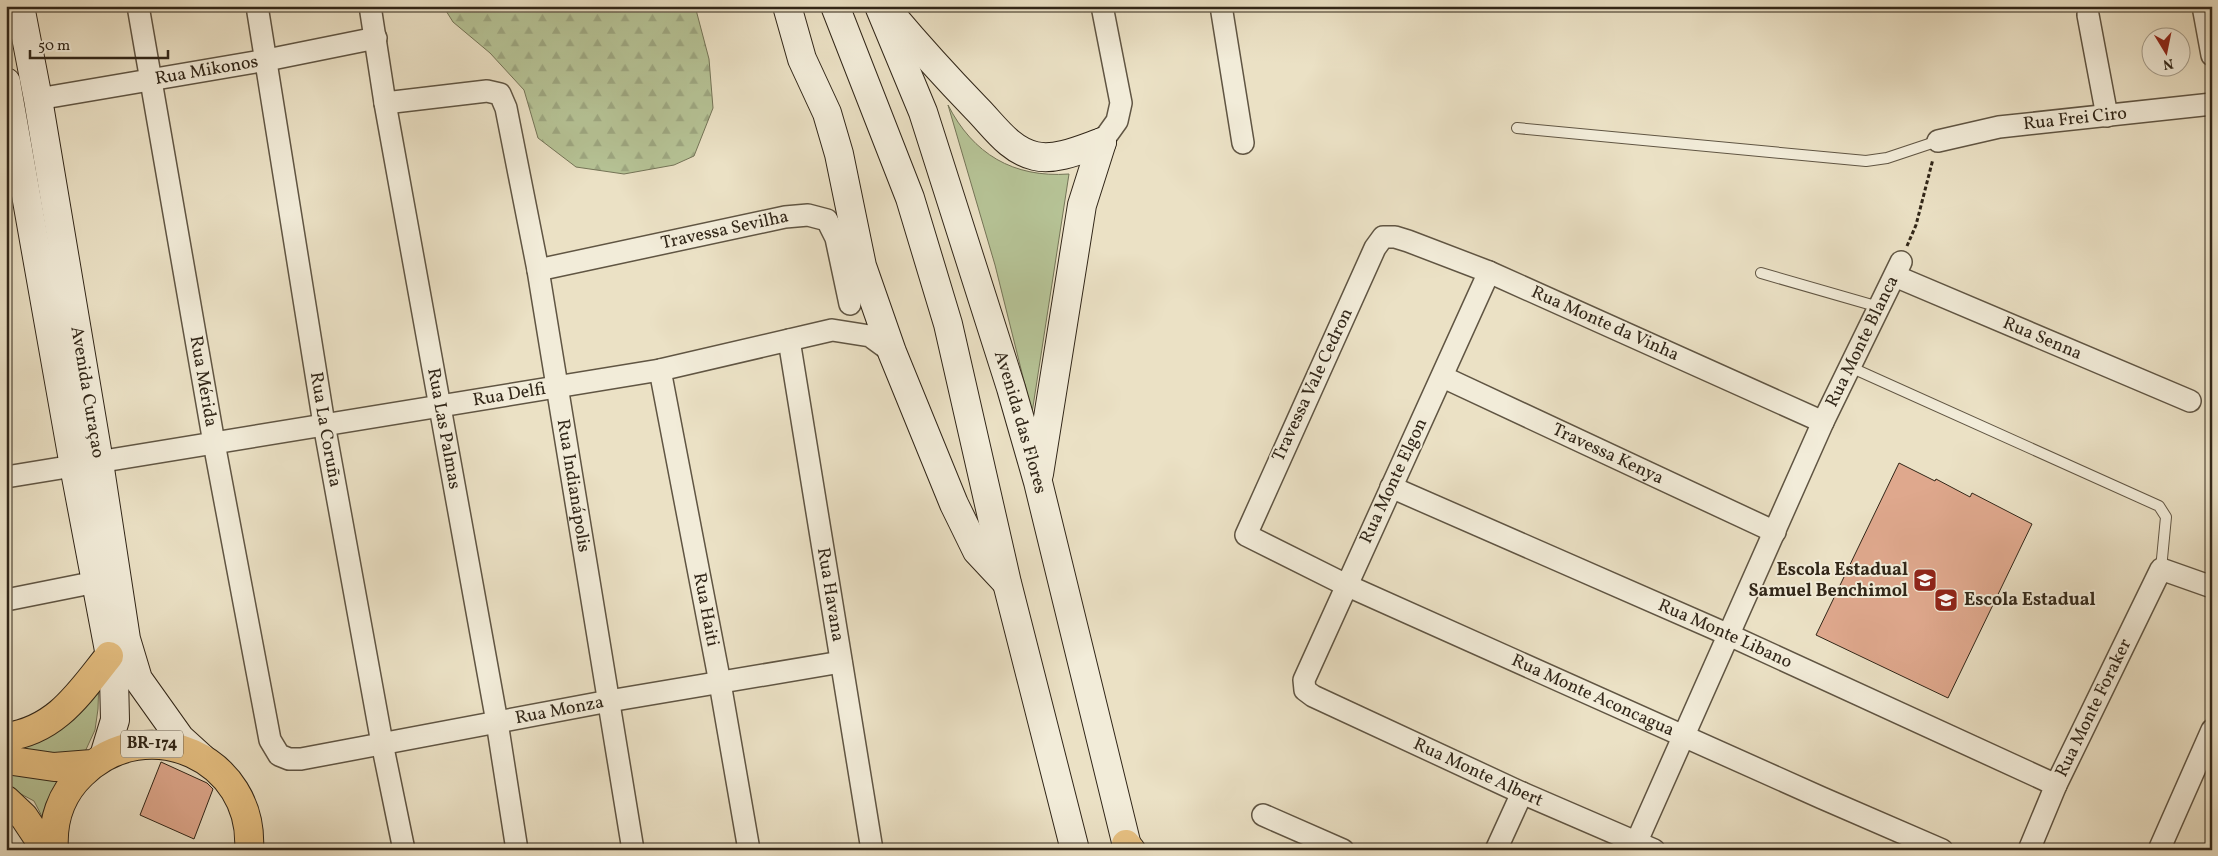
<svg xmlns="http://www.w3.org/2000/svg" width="2218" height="856" viewBox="0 0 2218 856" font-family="Vollkorn,serif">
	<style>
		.grass { fill: #b6c396; stroke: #747457 }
		.forest { fill: url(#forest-firs); stroke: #747457 }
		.building { fill: #dfa88d; stroke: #312618 }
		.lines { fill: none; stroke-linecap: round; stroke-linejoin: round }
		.lane-casing { stroke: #605543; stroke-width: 12 }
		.street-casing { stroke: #605543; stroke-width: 24 }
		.secondary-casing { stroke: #312618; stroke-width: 30 }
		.primary-casing { stroke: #312618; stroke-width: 30 }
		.path { stroke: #312618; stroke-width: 3; stroke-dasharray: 4 2.5; stroke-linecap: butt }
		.lane { stroke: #f2ecd9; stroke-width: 10 }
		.street { stroke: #f2ecd9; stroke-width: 21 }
		.secondary { stroke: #f2ecd9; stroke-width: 28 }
		.primary { stroke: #e6c082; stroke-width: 28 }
		.labels { text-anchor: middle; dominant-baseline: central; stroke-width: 4; stroke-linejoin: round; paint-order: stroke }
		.shield { fill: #f2ecd9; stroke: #6b6152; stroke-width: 1 }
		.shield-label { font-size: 16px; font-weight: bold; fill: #312618 }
		.street-label { font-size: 18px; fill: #312618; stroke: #f2ecd9 }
		.poi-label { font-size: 18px; font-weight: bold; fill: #312618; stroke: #f2ecd9; text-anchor: end }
	</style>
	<defs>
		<pattern id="forest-firs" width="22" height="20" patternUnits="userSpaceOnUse" patternTransform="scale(1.25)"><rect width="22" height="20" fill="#b6c396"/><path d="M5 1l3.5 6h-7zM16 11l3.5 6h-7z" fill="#9da781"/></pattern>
	</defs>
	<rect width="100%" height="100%" fill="#ebe1c5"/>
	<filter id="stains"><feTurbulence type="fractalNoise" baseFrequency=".004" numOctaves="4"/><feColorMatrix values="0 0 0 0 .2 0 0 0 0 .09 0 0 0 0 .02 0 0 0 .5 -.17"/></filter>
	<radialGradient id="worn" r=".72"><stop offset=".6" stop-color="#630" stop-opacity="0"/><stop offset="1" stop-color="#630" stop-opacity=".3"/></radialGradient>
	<path class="grass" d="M948,105C973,154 1013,178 1069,174L1032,413L995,265Z
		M99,675L98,709L95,730L83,756L48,759L6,746Z
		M6,766L34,778L74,775L48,828L34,801L6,786Z"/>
	<path class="forest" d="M443,6H695L709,59L713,108L694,156L674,165L624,174L576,167L538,138L524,90L490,53L453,22Z"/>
	<path class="building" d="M1899,463L1935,481L1936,479L1970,497L1972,493L2032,524L1948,698L1816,635Z
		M161,762L207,783L213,789L194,839L140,815Z"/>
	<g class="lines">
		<g class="lane-casing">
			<path id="lane" d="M1517,128L1866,161L1887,158L1938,141
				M1761,273L1879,307
				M1850,367L2159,506L2166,517L2161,569"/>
		</g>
		<g class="street-casing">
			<g id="street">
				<path id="s1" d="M138,6L214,443L270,740L279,755L289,759H301L609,701L841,662"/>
				<path id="s2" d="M257,6L324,424L382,743L404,850"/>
				<path id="s3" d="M370,6L385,103L497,722L517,850"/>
				<path d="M1221,6L1243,143"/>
				<path d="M2203,6L2212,55"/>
				<path d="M2088,15L2107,116"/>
				<path id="s4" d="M38,99L267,60L376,38"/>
				<path id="s5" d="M385,103L487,91L500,94L506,108L538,270L633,850"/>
				<path id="s6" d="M1938,141L1999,127L2212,104"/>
				<path d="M1102,142L1117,121L1121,103L1102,6"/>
				<path id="s7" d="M538,270L785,217L808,215L827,220L836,238L850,304"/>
				<path id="s8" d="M1489,272L1304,680L1305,690L1313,696L1522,793L1654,850"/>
				<path id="s9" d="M1895,276L2190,401"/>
				<path id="s10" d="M789,340L872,850"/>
				<path id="s11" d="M660,370L720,683L749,850"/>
				<path id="s12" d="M1443,377L1775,532"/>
				<path id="s13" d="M1823,422L1489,272L1408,241L1395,237H1383L1375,248L1246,535L1346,585L1822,798L1942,850"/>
				<path id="s14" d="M6,477L660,370L832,330L870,336L892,352"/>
				<path id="s15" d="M1391,487L1729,635L2056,785"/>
				<path d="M6,600L96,582"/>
				<path d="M1263,815L1343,850"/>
				<path d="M1496,850L1522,793"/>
				<path id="s16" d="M1633,850L1823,422L1901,262"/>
				<path id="s17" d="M2029,850L2056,785L2161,569L2212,587"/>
				<path d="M2159,850L2212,730"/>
			</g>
		</g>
		<g class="secondary-casing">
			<g id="secondary">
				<path id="s18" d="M20,6L38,99L99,462L126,639L138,679L180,738L202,758"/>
				<path d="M787,6L802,59L827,113L839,154L862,266L892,352L954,504L977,551L1006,582"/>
				<path d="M835,6L910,198L948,324L1007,583L1075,850"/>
				<path id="s19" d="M879,6L923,112L1011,388L1038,482L1128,850"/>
				<path d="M891,14C918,46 947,78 976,108C994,126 1009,150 1035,156C1056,161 1082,149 1102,142"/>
				<path d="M6,82L74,466L114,677L115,720L104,756"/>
				<path d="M1039,474L1082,205L1102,142"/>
			</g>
		</g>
		<g class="primary-casing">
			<path id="primary" d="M6,737C57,730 80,692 109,656
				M6,760L54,767L92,764
				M6,800L24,817L46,850
				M1126,844L1131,850
				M54,850C52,821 61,794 82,774C147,710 255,758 249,850"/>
		</g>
		<path class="path" d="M1907,246L1916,225L1933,159"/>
		<use href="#lane" class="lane"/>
		<use href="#street" class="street"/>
		<use href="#secondary" class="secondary"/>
		<use href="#primary" class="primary"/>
	</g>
	<defs>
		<g id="school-square" transform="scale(1.25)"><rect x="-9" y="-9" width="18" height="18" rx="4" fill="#8f2418" stroke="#f2ecd9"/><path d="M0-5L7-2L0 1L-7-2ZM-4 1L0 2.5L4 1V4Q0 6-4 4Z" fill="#fff"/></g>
	</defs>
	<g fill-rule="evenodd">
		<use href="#school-square" x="1925" y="580"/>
		<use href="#school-square" x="1946" y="600"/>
	</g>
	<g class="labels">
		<rect class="shield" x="121" y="730.5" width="62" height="27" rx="4"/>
		<g class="shield-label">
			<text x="152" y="744">BR-174</text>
		</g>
		<g class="street-label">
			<text stroke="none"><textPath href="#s4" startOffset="171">Rua Mikonos</textPath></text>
			<text stroke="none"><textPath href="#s6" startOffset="139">Rua Frei Ciro</textPath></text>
			<text stroke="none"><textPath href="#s7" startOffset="191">Travessa Sevilha</textPath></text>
			<text transform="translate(1605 324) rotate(24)">Rua Monte da Vinha</text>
			<text stroke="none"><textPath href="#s9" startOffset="160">Rua Senna</textPath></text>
			<text stroke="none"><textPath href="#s16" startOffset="558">Rua Monte Blanca</textPath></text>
			<text stroke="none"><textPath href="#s1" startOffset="381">Rua Mérida</textPath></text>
			<text transform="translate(1313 385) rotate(-65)">Travessa Vale Cedron</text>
			<text stroke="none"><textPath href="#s18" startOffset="392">Avenida Curaçao</textPath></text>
			<text stroke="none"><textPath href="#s14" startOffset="510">Rua Delfi</textPath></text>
			<text stroke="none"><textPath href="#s19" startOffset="440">Avenida das Flores</textPath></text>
			<text stroke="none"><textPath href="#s3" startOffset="429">Rua Las Palmas</textPath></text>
			<text stroke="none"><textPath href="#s2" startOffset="429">Rua La Coruña</textPath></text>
			<text stroke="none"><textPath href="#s12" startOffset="182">Travessa Kenya</textPath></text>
			<text transform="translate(1394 481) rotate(-65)">Rua Monte Elgon</text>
			<text stroke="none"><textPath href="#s5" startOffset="515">Rua Indianápolis</textPath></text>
			<text stroke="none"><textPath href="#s10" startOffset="258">Rua Havana</textPath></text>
			<text stroke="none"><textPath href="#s11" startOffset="244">Rua Haiti</textPath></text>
			<text stroke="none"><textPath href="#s15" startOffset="365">Rua Monte Libano</textPath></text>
			<text stroke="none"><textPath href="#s13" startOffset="1189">Rua Monte Aconcagua</textPath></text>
			<text stroke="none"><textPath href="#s17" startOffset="156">Rua Monte Foraker</textPath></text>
			<text stroke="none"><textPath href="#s1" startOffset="1049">Rua Monza</textPath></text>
			<text stroke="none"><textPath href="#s8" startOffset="650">Rua Monte Albert</textPath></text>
		</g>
		<g class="poi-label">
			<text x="1908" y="570">Escola Estadual<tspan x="1908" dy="21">Samuel Benchimol</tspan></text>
			<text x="1964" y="600" text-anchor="start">Escola Estadual</text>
		</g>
	</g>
	<rect width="2218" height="856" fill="none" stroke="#ebe1c5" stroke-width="25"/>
	<rect x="8" y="8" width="2203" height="841" fill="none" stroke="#312618" stroke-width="2.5"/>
	<rect x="12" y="12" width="2193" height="831" fill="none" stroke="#312618"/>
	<g transform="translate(2166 52) rotate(170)"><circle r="24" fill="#f2ecd9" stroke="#a59d8c"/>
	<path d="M0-4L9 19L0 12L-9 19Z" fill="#8f2418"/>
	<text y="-8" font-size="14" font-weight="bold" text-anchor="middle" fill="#312618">N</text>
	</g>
	<path d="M30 50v8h138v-8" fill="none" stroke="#312618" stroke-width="2.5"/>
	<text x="38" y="50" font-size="15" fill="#312618" stroke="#f2ecd9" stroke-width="4" paint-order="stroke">50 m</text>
	<rect width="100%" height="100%" filter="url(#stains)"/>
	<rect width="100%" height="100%" fill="url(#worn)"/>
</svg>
